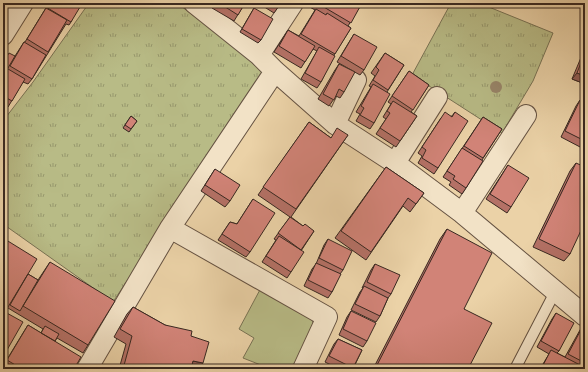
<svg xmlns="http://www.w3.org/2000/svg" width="588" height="372" viewBox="0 0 588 372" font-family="'IM FELL Great Primer',serif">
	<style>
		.grass { fill: url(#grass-tufts); stroke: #787254 }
		.park { fill: #b8bb86; stroke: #787254 }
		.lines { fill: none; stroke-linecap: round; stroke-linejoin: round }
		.lane-casing { stroke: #655242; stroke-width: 12 }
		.street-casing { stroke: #655242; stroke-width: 22 }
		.lane { stroke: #f2e2c6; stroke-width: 10 }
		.street { stroke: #f2e2c6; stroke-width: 20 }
		.tree { fill: #978468 }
		.wall { fill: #b47166; stroke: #382821 }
		.shaded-wall { fill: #925c53; stroke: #382821 }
		.building { fill: #d18377; stroke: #382821 }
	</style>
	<defs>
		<pattern id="grass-tufts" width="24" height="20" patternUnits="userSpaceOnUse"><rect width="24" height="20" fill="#b8bb86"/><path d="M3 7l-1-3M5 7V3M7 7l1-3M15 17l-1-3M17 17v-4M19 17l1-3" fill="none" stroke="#97986d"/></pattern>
	</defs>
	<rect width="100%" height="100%" fill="#ebd2a7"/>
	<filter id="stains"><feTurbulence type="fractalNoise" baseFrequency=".005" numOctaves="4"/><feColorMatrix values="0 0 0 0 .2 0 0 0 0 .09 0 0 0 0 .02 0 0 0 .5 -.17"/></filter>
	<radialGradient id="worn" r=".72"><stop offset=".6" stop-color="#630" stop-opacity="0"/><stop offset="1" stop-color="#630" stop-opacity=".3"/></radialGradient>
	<path class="grass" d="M89,3H177L266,71L113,302L3,224V121L33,82Z
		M451,3H479L553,33L533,81L502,133L412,75Z"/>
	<path class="park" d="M262,286L310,312L315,330L295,369H271L243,358L254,338L239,329Z"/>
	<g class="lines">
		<g class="lane-casing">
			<path id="lane" d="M515,369L555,292"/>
		</g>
		<g class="street-casing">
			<path id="street" d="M194,3L259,55L275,71L335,124L395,163L462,213L585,316
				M3,35L23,3
				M259,55L293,3
				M335,124L356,80
				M395,163L437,97
				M462,213L526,115
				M170,228L327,317L303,369
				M87,369L170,228L275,71"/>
		</g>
		<use href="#lane" class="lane"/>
		<use href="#street" class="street"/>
	</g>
	<circle class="tree" cx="496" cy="87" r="6"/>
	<path class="wall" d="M49,3H79L71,22L69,25L66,24L32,79L28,84L23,82L8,107L3,104V62L15,56L24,42H25Z
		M215,3H245L234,21L212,8Z
		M258,3H281L274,13Z
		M310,3H362L348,26L351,28L334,55L321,82L317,88L301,79L317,51L313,49L301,68L274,52L288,30L299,36L315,10L308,6Z
		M254,8L261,40L258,43L240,32Z
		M354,34L364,70L360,75L337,62Z
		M585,48V84L572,79Z
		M385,53L404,65L387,92L374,123L370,129L356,121L360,114L356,112L371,87L369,86L375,76L371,73Z
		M339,64L344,92L340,98L336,96L329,106L318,99L335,70Z
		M409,71L429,85L411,112L417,116L396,147L376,134L386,119L383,117L391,104L388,102Z
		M580,100L585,102V143L582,148L561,137L576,106Z
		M455,112L438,168L434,174L418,163L422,156L418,153L441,118L452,116Z
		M131,116L137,121L129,132L123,128Z
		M483,117L502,129L482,160L466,188L462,194L449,185L451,182L443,177Z
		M309,122L331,138L348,135L291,217L303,226L314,231L301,251L291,272L287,278L262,262L276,240L274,239L290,217L258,195Z
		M576,163L570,254L564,261L533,247L570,171Z
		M508,165L511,207L507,213L486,199Z
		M386,167L424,193L410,212L403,206L366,260L335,238Z
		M215,169L230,201L225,207L201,191Z
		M253,199L250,252L246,257L218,240L230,222L237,224Z
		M447,229L464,309L468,369H373L440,239Z
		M3,238L28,274L38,280L50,262L88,345L83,353L57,338L55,341L74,369H3V366L23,333L28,325L41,333L43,329L8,308L5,312L3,357Z
		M328,239L343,270L340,274L332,292L328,298L304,286L312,269L316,264L324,245Z
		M375,264L391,294L388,298L380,316L376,322L351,310L360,292L363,288H362L371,270Z
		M133,307L165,325L191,336L199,369H119L126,344L114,337L127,314Z
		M351,311L367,341L363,347L339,335L347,317Z
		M556,313L559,351L557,353L565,357L580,330L584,324L585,364L581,369H540L549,354L537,347L552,319Z
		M338,339L362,350L353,369H339L325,362L334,344Z"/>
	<path class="shaded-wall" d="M577,73L585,76V84L572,79Z
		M193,361L203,363L199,369H189Z"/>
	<path class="building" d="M3,3L6,4L3,9Z
		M49,3H74L80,7L71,22L46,7Z
		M219,3H245L238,15Z
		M272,3H281L279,7Z
		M317,3H362L351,23Z
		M46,8L67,20L48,52L27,39Z
		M254,8L273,19L261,40L242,29Z
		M316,9L326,15L327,13L351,28L335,54L301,34Z
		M288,30L315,46L305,62L279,46Z
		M354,34L377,47L364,70L341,56Z
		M24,42L46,55L32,79L10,66Z
		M319,47L335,56L321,82L305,73Z
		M585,52V76L577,73Z
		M9,53L15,56L8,68L3,65V63Z
		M385,53L404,65L388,90L373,80L379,70L376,67Z
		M339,64L355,72L344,92L339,89L334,100L323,94Z
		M3,66L25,79L12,101L3,96Z
		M409,71L429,85L413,110L392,96Z
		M373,84L390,94L374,123L360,115L364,108L361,106Z
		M580,100L585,102V141L565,131Z
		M393,101L417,116L400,141L380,128L390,113L387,111Z
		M445,112L452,117L455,112L468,121L438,168L422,158L426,150L422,147Z
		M131,116L137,121L131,129L125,125Z
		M483,117L502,129L483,158L464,146Z
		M309,122L331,138L337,128L348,135L296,209L263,187Z
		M462,148L483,161L466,188L453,179L455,176L447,171Z
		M576,163L585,167V222L570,254L539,239Z
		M508,165L529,178L511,207L490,194Z
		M386,167L424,193L416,204L408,198L371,252L341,231Z
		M215,169L240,185L230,201L205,185Z
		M253,199L275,213L250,252L222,234L230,222L237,224Z
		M290,217L303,226L305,224L314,231L301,250L278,233Z
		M447,229L492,253L464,309L492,323L468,369H375Z
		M279,236L304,252L291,272L266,256Z
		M3,238L37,259L5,312L23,322L3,357Z
		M328,239L352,251L343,270L319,258Z
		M50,262L115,301L88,345L23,306Z
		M316,263L341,274L332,292L308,280Z
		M375,264L400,275L391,294L367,282Z
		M28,274L38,280L20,311L10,305Z
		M364,286L388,298L380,316L355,304Z
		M133,307L165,325L192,331L191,336L209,342L203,363L193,361L191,369H123L132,336L120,329Z
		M351,311L376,323L367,341L343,329Z
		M556,313L574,323L559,351L541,341Z
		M584,324L585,325V363L568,354Z
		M28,325L81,357L74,369H22L7,360Z
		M45,326L59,334L55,341L41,333Z
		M338,339L362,350L353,368L329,356Z
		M551,350L582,366L580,369H541Z"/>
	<rect width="588" height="372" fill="none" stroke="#ebd2a7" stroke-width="16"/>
	<rect x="4" y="4" width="580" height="364" fill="none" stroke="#382821" stroke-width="2"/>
	<rect x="8" y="8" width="572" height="356" fill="none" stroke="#382821"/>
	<rect width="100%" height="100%" filter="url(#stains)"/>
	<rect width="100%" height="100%" fill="url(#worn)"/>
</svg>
